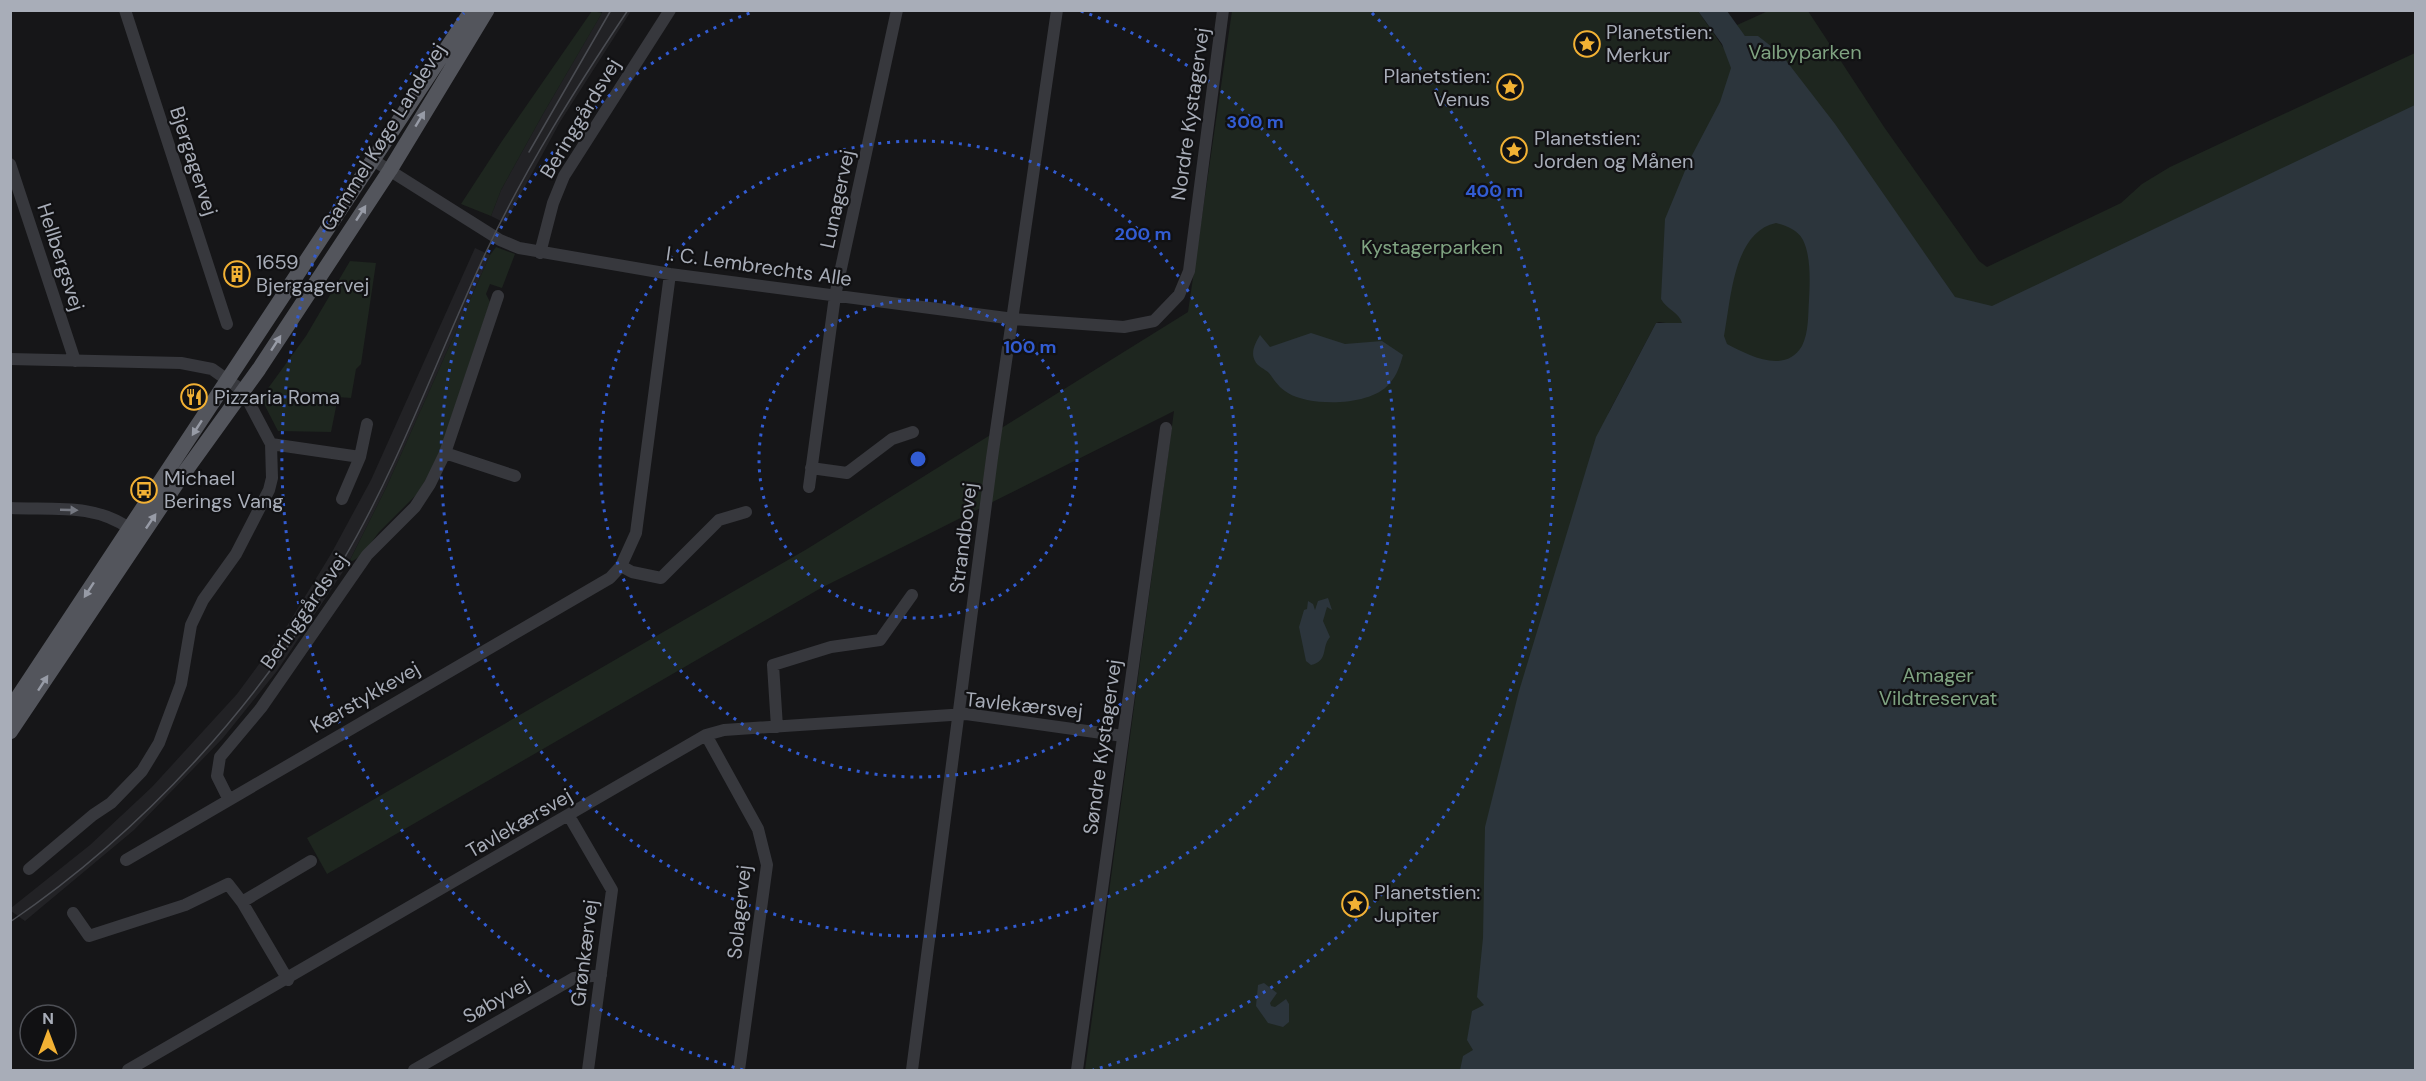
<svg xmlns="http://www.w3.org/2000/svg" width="2426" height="1081" viewBox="0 0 2426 1081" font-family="'DM Sans',sans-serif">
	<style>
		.built { fill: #222225 }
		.green { fill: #1e261f; fill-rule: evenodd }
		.water { fill: #2c353c; fill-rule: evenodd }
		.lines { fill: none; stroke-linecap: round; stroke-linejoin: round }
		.minor { stroke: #37383d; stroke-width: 12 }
		.major { stroke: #53555c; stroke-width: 15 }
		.tram { stroke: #4a4c52; stroke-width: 1.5 }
		.oneway { fill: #979ba6 }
		.oneway2 { fill: #757881 }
		.ring { fill: none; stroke: #325cd3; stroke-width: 3; stroke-dasharray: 3 6 }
		.labels { text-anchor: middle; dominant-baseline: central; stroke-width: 4.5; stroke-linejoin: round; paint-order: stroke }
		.poi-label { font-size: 20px; fill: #a8adb8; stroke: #111113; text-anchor: start }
		.park-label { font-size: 20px; fill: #7fa381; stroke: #111113 }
		.street-label { font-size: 20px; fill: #a8adb8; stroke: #111113 }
		.centre { fill: #325cd3; stroke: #111113; stroke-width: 3 }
		.ring-label { font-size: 18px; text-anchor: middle; font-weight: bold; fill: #325cd3; stroke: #111113; stroke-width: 4.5; stroke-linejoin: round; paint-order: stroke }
	</style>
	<rect width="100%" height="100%" fill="#161618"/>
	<path class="built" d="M603,11H631L560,122L505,223L491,216L501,190L543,114Z
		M475,248L490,255L386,488L348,564L277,671L223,738L134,830L25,921L11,911V908L90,845L152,787L237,694L287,626L331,554L371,480Z"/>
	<path class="green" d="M592,11L602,13L543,114L501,190L491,216L461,204L502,141Z
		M1232,11H1698L1723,47L1943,280L1832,123L1735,26L1768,11H1808L1884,127L1979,261L1987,267L2121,203L2142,184L2170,167L2415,53V1070H1085L1174,411L821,588L327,874L307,838L807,549L1188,312ZM1659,322L1672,324L1608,414L1656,323Z
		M496,247L515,254L502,288L490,284L486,294L490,302L438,457L419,492L379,532L362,555L348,564L386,488L490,255Z
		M350,261L376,263L361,364L356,369L351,398L338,397L331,432L278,431L261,398L306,336Z"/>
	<path class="water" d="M1698,11H1727L1745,36H1758L1781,54L1835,124L1955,297L1992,306L2415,105V1070H1460L1463,1056L1473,1050L1467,1040L1472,1011L1484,1005L1477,997L1483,938L1485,827L1519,691L1596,437L1656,323H1682C1679,312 1667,310 1661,299L1665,219L1689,161L1720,102L1731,68L1722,44ZM1776,223C1786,226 1797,229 1803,240C1811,256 1810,282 1809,300C1808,314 1809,332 1802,346C1785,375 1748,355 1727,344L1724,336C1731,300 1733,232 1776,223Z
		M1311,333L1345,344L1382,341L1403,355C1400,365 1397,376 1389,384C1371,406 1311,407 1288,393C1279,388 1275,381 1269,373C1265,369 1257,366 1255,361C1250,352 1256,342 1260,335L1270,347Z
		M1328,598L1332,610L1327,607L1323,621L1330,637C1321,647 1329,661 1311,665L1306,661L1299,627L1304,610L1307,609L1308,601L1313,604L1315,610L1318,601Z
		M1264,983L1277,993L1270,1003L1271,1006L1275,1007L1286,999L1289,1004V1022L1283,1027L1268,1023L1256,1006L1258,985Z"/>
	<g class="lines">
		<path class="minor" d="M125,10L227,324
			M373,160L500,240L519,248L670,274L1014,319L1124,327L1154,321L1179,295L1189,271L1223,10
			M10,164L75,361
			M540,253L553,203L564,176L670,10
			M10,359L181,363L212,369L243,391L271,444L360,457
			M445,453L515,476
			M811,468L847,473L892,439L913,432
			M809,487L835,296L897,10
			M342,499L360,457L367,424
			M10,508C52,510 95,503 130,529
			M621,566L632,572L661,578L719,520L746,512
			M777,727L773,665L831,647L880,640L912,595
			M706,735L758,829L767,865L739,1070
			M228,798L217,776L220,757L261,708L367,555L415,507L430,484L445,453L498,296
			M569,816L612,890L588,1070
			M126,860L610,578L621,566L636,533L670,274
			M29,869L93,815L111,803L142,771L159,743L181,684L191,625L203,600L236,554L269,490L272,478L271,444
			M73,913L89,936L185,905L228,884L242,902
			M288,980L242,902L311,861
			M128,1070L706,735L724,730L966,714L1123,736
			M414,1070L574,978L601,975
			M912,1070L992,458L1057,10
			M1077,1070L1166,428"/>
		<path class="major" d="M10,709L472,10
			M10,732L179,480L259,369L390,170L487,10"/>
		<path class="tram" d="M529,152L611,10
			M10,922C146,829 259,704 342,562C400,464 438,355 486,252C526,167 576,88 628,10"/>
	</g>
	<defs><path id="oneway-solid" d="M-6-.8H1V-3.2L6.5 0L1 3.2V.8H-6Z" transform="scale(1.5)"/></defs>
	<g class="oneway">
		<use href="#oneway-solid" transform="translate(420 119) rotate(-59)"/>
		<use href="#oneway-solid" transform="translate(361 213) rotate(-57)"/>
		<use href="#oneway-solid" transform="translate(276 343) rotate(-57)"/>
		<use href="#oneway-solid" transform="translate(197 428) rotate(123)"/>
		<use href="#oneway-solid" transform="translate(151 521) rotate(-56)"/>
		<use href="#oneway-solid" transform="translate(89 590) rotate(123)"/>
		<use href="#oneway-solid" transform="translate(43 683) rotate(-57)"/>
	</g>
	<use class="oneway2" href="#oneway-solid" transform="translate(69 510) rotate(2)"/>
	<g class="ring">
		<circle cx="918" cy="459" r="159"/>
		<circle cx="918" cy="459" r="318"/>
		<path d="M1081 11A477 477 0 1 1 755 11"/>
		<path d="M743 1070A636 636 0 0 1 464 13M1372 13A636 636 0 0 1 1093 1070"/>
	</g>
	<defs>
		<g id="sight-ring" transform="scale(1.35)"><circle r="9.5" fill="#111113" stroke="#f2b134" stroke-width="1.5"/><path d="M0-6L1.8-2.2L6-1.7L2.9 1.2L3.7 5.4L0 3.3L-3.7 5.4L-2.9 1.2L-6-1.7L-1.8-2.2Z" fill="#f2b134"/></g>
		<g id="building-ring" transform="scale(1.35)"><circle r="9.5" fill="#111113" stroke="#f2b134" stroke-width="1.5"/><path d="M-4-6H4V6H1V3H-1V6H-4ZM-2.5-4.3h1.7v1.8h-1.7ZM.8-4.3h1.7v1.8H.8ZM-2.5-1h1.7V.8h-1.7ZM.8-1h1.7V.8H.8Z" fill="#f2b134"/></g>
		<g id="restaurant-ring" transform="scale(1.35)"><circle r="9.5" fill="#111113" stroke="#f2b134" stroke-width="1.5"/><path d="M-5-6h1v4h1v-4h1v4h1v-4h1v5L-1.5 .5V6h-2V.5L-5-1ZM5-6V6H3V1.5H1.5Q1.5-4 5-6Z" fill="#f2b134"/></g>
		<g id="bus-ring" transform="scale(1.35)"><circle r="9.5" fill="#111113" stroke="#f2b134" stroke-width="1.5"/><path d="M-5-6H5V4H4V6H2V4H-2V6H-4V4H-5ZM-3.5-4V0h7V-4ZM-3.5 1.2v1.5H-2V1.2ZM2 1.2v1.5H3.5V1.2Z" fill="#f2b134"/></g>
	</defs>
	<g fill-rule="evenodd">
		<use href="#sight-ring" x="1587" y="44"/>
		<use href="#sight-ring" x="1510" y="87"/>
		<use href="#sight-ring" x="1514" y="150"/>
		<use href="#building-ring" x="237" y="274"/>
		<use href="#restaurant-ring" x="194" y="397"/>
		<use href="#bus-ring" x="144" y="490"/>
		<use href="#sight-ring" x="1355" y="904"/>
	</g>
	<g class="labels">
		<g class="poi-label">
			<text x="1606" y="32">Planetstien:<tspan x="1606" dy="23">Merkur</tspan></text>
			<text x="1490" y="76" text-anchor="end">Planetstien:<tspan x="1490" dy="23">Venus</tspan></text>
			<text x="1534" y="138">Planetstien:<tspan x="1534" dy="23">Jorden og Månen</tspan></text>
			<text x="256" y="262">1659<tspan x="256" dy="23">Bjergagervej</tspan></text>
			<text x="214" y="397">Pizzaria Roma</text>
			<text x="164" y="478">Michael<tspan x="164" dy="23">Berings Vang</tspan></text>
			<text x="1374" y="892">Planetstien:<tspan x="1374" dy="23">Jupiter</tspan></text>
		</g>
		<g class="park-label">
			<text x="1805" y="52">Valbyparken</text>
			<text x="1432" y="247">Kystagerparken</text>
			<text x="1938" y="675">Amager<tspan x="1938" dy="23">Vildtreservat</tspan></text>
		</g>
		<g class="street-label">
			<text transform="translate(1190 114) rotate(-82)">Nordre Kystagervej</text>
			<text transform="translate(580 118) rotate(-59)">Beringgårdsvej</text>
			<text transform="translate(383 137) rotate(-58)">Gammel Køge Landevej</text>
			<text transform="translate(194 161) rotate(72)">Bjergagervej</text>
			<text transform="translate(837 199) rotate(-78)">Lunagervej</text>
			<text transform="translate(61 257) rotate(72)">Hellbergsvej</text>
			<text transform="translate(759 266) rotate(8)">I. C. Lembrechts Alle</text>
			<text transform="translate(963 538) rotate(-83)">Strandbovej</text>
			<text transform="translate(304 611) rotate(-55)">Beringgårdsvej</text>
			<text transform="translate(365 697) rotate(-30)">Kærstykkevej</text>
			<text transform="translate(1024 705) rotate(6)">Tavlekærsvej</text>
			<text transform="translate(1102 747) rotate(-82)">Søndre Kystagervej</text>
			<text transform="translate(519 823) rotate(-30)">Tavlekærsvej</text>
			<text transform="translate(739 912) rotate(-84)">Solagervej</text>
			<text transform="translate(584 953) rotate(-83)">Grønkærvej</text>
			<text transform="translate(496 1000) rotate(-30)">Søbyvej</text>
		</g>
	</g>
	<circle cx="918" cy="459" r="9" class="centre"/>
	<g class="ring-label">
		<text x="1255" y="128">300 m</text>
		<text x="1494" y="197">400 m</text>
		<text x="1143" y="240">200 m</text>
		<text x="1030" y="353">100 m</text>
	</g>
	<rect width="2426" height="1081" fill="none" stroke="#a8adb8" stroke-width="24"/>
	<g transform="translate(48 1033)"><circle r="28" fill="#111113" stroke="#4d4f55" stroke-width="1.5"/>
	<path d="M0-4.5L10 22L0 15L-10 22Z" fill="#f2b134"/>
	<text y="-9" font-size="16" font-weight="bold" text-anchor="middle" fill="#a8adb8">N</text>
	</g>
</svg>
